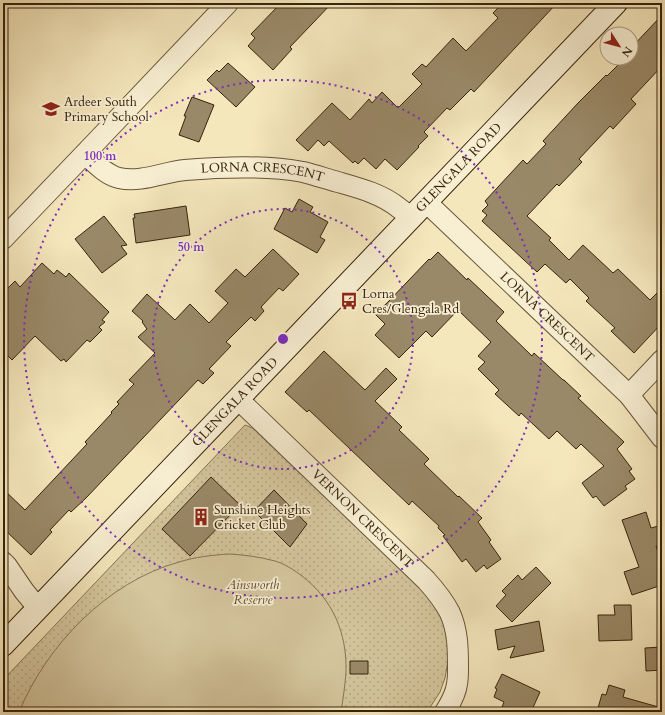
<svg xmlns="http://www.w3.org/2000/svg" width="665" height="715" viewBox="0 0 665 715" font-family="Cardo,serif">
	<style>
		.grass { fill: url(#grass-dots); stroke: #867556 }
		.pitch { fill: #d5c69e; stroke: #867556 }
		.building { fill: #9a8968; stroke: #37240d }
		.lines { fill: none; stroke-linecap: round; stroke-linejoin: round }
		.street-casing { stroke: #665539; stroke-width: 22 }
		.secondary-casing { stroke: #37240d; stroke-width: 24 }
		.street { stroke: #f8efd3; stroke-width: 20 }
		.secondary { stroke: #f8efd3; stroke-width: 22 }
		.ring { fill: none; stroke: #7b2cbf; stroke-width: 2; stroke-dasharray: 2 4 }
		.labels { text-anchor: middle; dominant-baseline: central; stroke-width: 3.5; stroke-linejoin: round; paint-order: stroke }
		.poi-label { font-size: 13px; fill: #37240d; stroke: #f8efd3; text-anchor: start }
		.street-label { font-size: 13px; fill: #37240d; stroke: #f8efd3 }
		.park-label { font-size: 13px; font-style: italic; fill: #5e4c31; stroke: #f8efd3 }
		.centre { fill: #7b2cbf; stroke: #f8efd3; stroke-width: 2 }
		.ring-label { font-size: 12px; text-anchor: middle; font-weight: bold; fill: #7b2cbf; stroke: #f8efd3; stroke-width: 3.5; stroke-linejoin: round; paint-order: stroke }
	</style>
	<defs>
		<pattern id="grass-dots" width="8" height="8" patternUnits="userSpaceOnUse"><rect width="8" height="8" fill="#d5c69e"/><path d="M2 2h.1M6 6h.1" fill="none" stroke="#b7aa87" stroke-width="1.8" stroke-linecap="round"/></pattern>
	</defs>
	<rect width="100%" height="100%" fill="#f5e7bc"/>
	<filter id="stains"><feTurbulence type="fractalNoise" baseFrequency=".005" numOctaves="4"/><feColorMatrix values="0 0 0 0 .2 0 0 0 0 .09 0 0 0 0 .02 0 0 0 .5 -.17"/></filter>
	<radialGradient id="worn" r=".72"><stop offset=".6" stop-color="#630" stop-opacity="0"/><stop offset="1" stop-color="#630" stop-opacity=".3"/></radialGradient>
	<path class="grass" d="M245,425L250,427L256,430L416,582L439,611L445,626L448,642V661L445,678L440,692L427,712H3V680Z"/>
	<path class="pitch" d="M230,554C245,555 260,557 275,561C285,564 294,570 302,576C333,600 347,633 346,672C345,686 343,699 341,712H19C47,645 107,582 179,562C195,557 212,555 230,554Z"/>
	<path class="building" d="M281,3H332L290,47L292,49L273,70L248,46L255,38L251,34Z
		M503,3H557L474,92L471,89L450,110L447,108L424,132L428,136L418,146L419,147L397,170L385,159L376,169L364,158L358,164L355,161L353,163L329,141L324,146L318,140L308,151L296,140L332,103L350,120L369,99L372,103L382,92L398,108L422,84L412,74L422,64L426,67L453,38L466,51L498,18L493,13Z
		M662,15V66L631,99L636,104L613,129L610,126L579,159L582,162L559,186L557,184L527,216L551,238L549,240L569,260L583,245L613,273L618,269L650,300L662,288V323L634,353L611,331L615,328L586,301L589,298L570,279L566,283L545,264L537,272L482,221L487,215L482,211L488,205L485,201L523,160L527,164L546,144L543,141L578,103L606,75L607,76L625,58H631V48Z
		M228,63L255,87L236,107L207,80L217,70L219,72Z
		M192,97L214,105L199,142L179,135L186,116H184Z
		M299,199L313,207L310,212L328,222L320,237L325,240L317,253L274,229L285,208L292,212Z
		M186,206L190,235L136,243L133,218H135L134,214Z
		M104,216L127,245L121,246L127,254L102,273L75,239Z
		M273,249L299,274L283,291L279,288L261,307L264,311L255,321L251,317L226,342L231,346L209,369L214,373L203,384L198,380L86,498L71,512L69,510L50,530L52,532L31,555L3,528V489L25,510L87,444L85,442L112,413L111,412L119,404L117,402L134,384L129,380L155,353L138,337L147,329L142,322L143,321L132,311L147,294L175,320L190,304L209,323L228,303L215,291L236,269L245,277Z
		M438,252L467,280L468,278L504,312L496,321L532,356L534,353L563,380H564L581,396L578,398L624,442L617,449L632,469L629,471L635,479L625,486L627,489L604,506L596,496L593,498L582,483L604,466L581,444L576,449L557,431L549,439L521,413L519,416L495,394L499,390L478,369L485,362L478,356L491,342L458,310L432,337L426,331L399,358L375,335L385,324L375,314L387,303L429,259L430,260Z
		M42,263L54,274L57,270L66,277L69,273L109,312L102,320L105,322L99,327L102,330L90,342L87,340L66,362L64,359L61,361L35,336L12,360L3,351V293L15,281L20,287Z
		M324,351L365,390L386,368L397,379L375,401L402,427L399,430L429,459L424,464L458,497L459,496L482,518L478,522L491,540L489,542L501,559L487,569L484,565L476,572L466,559L462,562L443,536L445,535L438,528L439,526L412,501L409,505L309,410L307,412L285,392Z
		M211,477L240,505L190,556L162,529Z
		M274,490L307,524L290,547L254,511Z
		M646,512L651,528L662,525V544L656,546L662,564V585L632,595L624,572L639,567L622,520Z
		M536,567L551,583L512,622L496,606L506,595L502,591L518,575L522,580Z
		M614,605H631L632,640L599,641L598,615H615Z
		M539,621L544,651L510,658L515,646L498,650L495,630Z
		M662,647V670L646,671L645,648Z
		M350,661H368V674H350Z
		M502,674L540,692L531,712H512L502,707L504,702L494,697L497,689L495,688Z
		M609,685L625,690L623,697L662,708V712H601L602,709L598,708L602,694L606,695Z"/>
	<g class="lines">
		<g class="street-casing">
			<g id="street">
				<path id="s1" d="M85,154C95,163 106,175 119,178C141,183 164,172 185,170C223,167 265,165 303,172C315,175 327,179 338,182C359,188 382,194 399,208C403,211 407,214 411,218"/>
				<path id="s2" d="M426,202L629,395L662,438"/>
				<path d="M3,239L94,144L228,3"/>
				<path d="M629,395L662,360"/>
				<path id="s3" d="M238,399L426,580C435,590 444,601 450,613C458,631 458,649 458,668C458,673 458,679 457,684C456,693 450,704 445,712"/>
				<path d="M3,562L7,566L24,591L38,608"/>
			</g>
		</g>
		<g class="secondary-casing">
			<g id="secondary">
				<path id="s4" d="M3,645L616,3"/>
			</g>
		</g>
		<use href="#street" class="street"/>
		<use href="#secondary" class="secondary"/>
	</g>
	<g class="ring">
		<circle cx="283" cy="339" r="130"/>
		<circle cx="283" cy="339" r="259"/>
	</g>
	<defs>
		<g id="school-bare" transform="scale(1.38)"><path d="M0-5L7-2L0 1L-7-2ZM-4 1L0 2.5L4 1V4Q0 6-4 4Z" fill="#8f2418" stroke="#f8efd3" stroke-width="2.5" paint-order="stroke"/></g>
		<g id="bus-bare" transform="scale(1.38)"><path d="M-5-6H5V4H4V6H2V4H-2V6H-4V4H-5ZM-3.5-4V0h7V-4ZM-3.5 1.2v1.5H-2V1.2ZM2 1.2v1.5H3.5V1.2Z" fill="#8f2418" stroke="#f8efd3" stroke-width="2.5" paint-order="stroke"/></g>
		<g id="building-bare" transform="scale(1.38)"><path d="M-4-6H4V6H1V3H-1V6H-4ZM-2.5-4.3h1.7v1.8h-1.7ZM.8-4.3h1.7v1.8H.8ZM-2.5-1h1.7V.8h-1.7ZM.8-1h1.7V.8H.8Z" fill="#8f2418" stroke="#f8efd3" stroke-width="2.5" paint-order="stroke"/></g>
	</defs>
	<g fill-rule="evenodd">
		<use href="#school-bare" x="51" y="109"/>
		<use href="#bus-bare" x="349" y="301"/>
		<use href="#building-bare" x="201" y="517"/>
	</g>
	<g class="labels">
		<g class="poi-label">
			<text x="64" y="102">Ardeer South<tspan x="64" dy="15">Primary School</tspan></text>
			<text x="362" y="294">Lorna<tspan x="362" dy="15">Cres/Glengala Rd</tspan></text>
			<text x="214" y="510">Sunshine Heights<tspan x="214" dy="15">Cricket Club</tspan></text>
		</g>
		<g class="street-label">
			<text stroke="none"><textPath href="#s4" startOffset="660">GLENGALA ROAD</textPath></text>
			<text stroke="none"><textPath href="#s1" startOffset="187">LORNA CRESCENT</textPath></text>
			<text stroke="none"><textPath href="#s2" startOffset="167">LORNA CRESCENT</textPath></text>
			<text stroke="none"><textPath href="#s4" startOffset="336">GLENGALA ROAD</textPath></text>
			<text stroke="none"><textPath href="#s3" startOffset="173">VERNON CRESCENT</textPath></text>
		</g>
		<g class="park-label">
			<text x="253" y="585">Ainsworth<tspan x="253" dy="15">Reserve</tspan></text>
		</g>
	</g>
	<circle cx="283" cy="339" r="6" class="centre"/>
	<g class="ring-label">
		<text x="100" y="160">100 m</text>
		<text x="191" y="251">50 m</text>
	</g>
	<rect width="665" height="715" fill="none" stroke="#f5e7bc" stroke-width="16"/>
	<rect x="4" y="4" width="657" height="707" fill="none" stroke="#37240d" stroke-width="2"/>
	<rect x="8" y="8" width="649" height="699" fill="none" stroke="#37240d"/>
	<g transform="translate(619 46) rotate(126)"><circle r="19" fill="#f8efd3" stroke="#ab9e84"/>
	<path d="M0-3L7 15L0 10L-7 15Z" fill="#8f2418"/>
	<text y="-6" font-size="11" font-weight="bold" text-anchor="middle" fill="#37240d">N</text>
	</g>
	<rect width="100%" height="100%" filter="url(#stains)"/>
	<rect width="100%" height="100%" fill="url(#worn)"/>
</svg>
